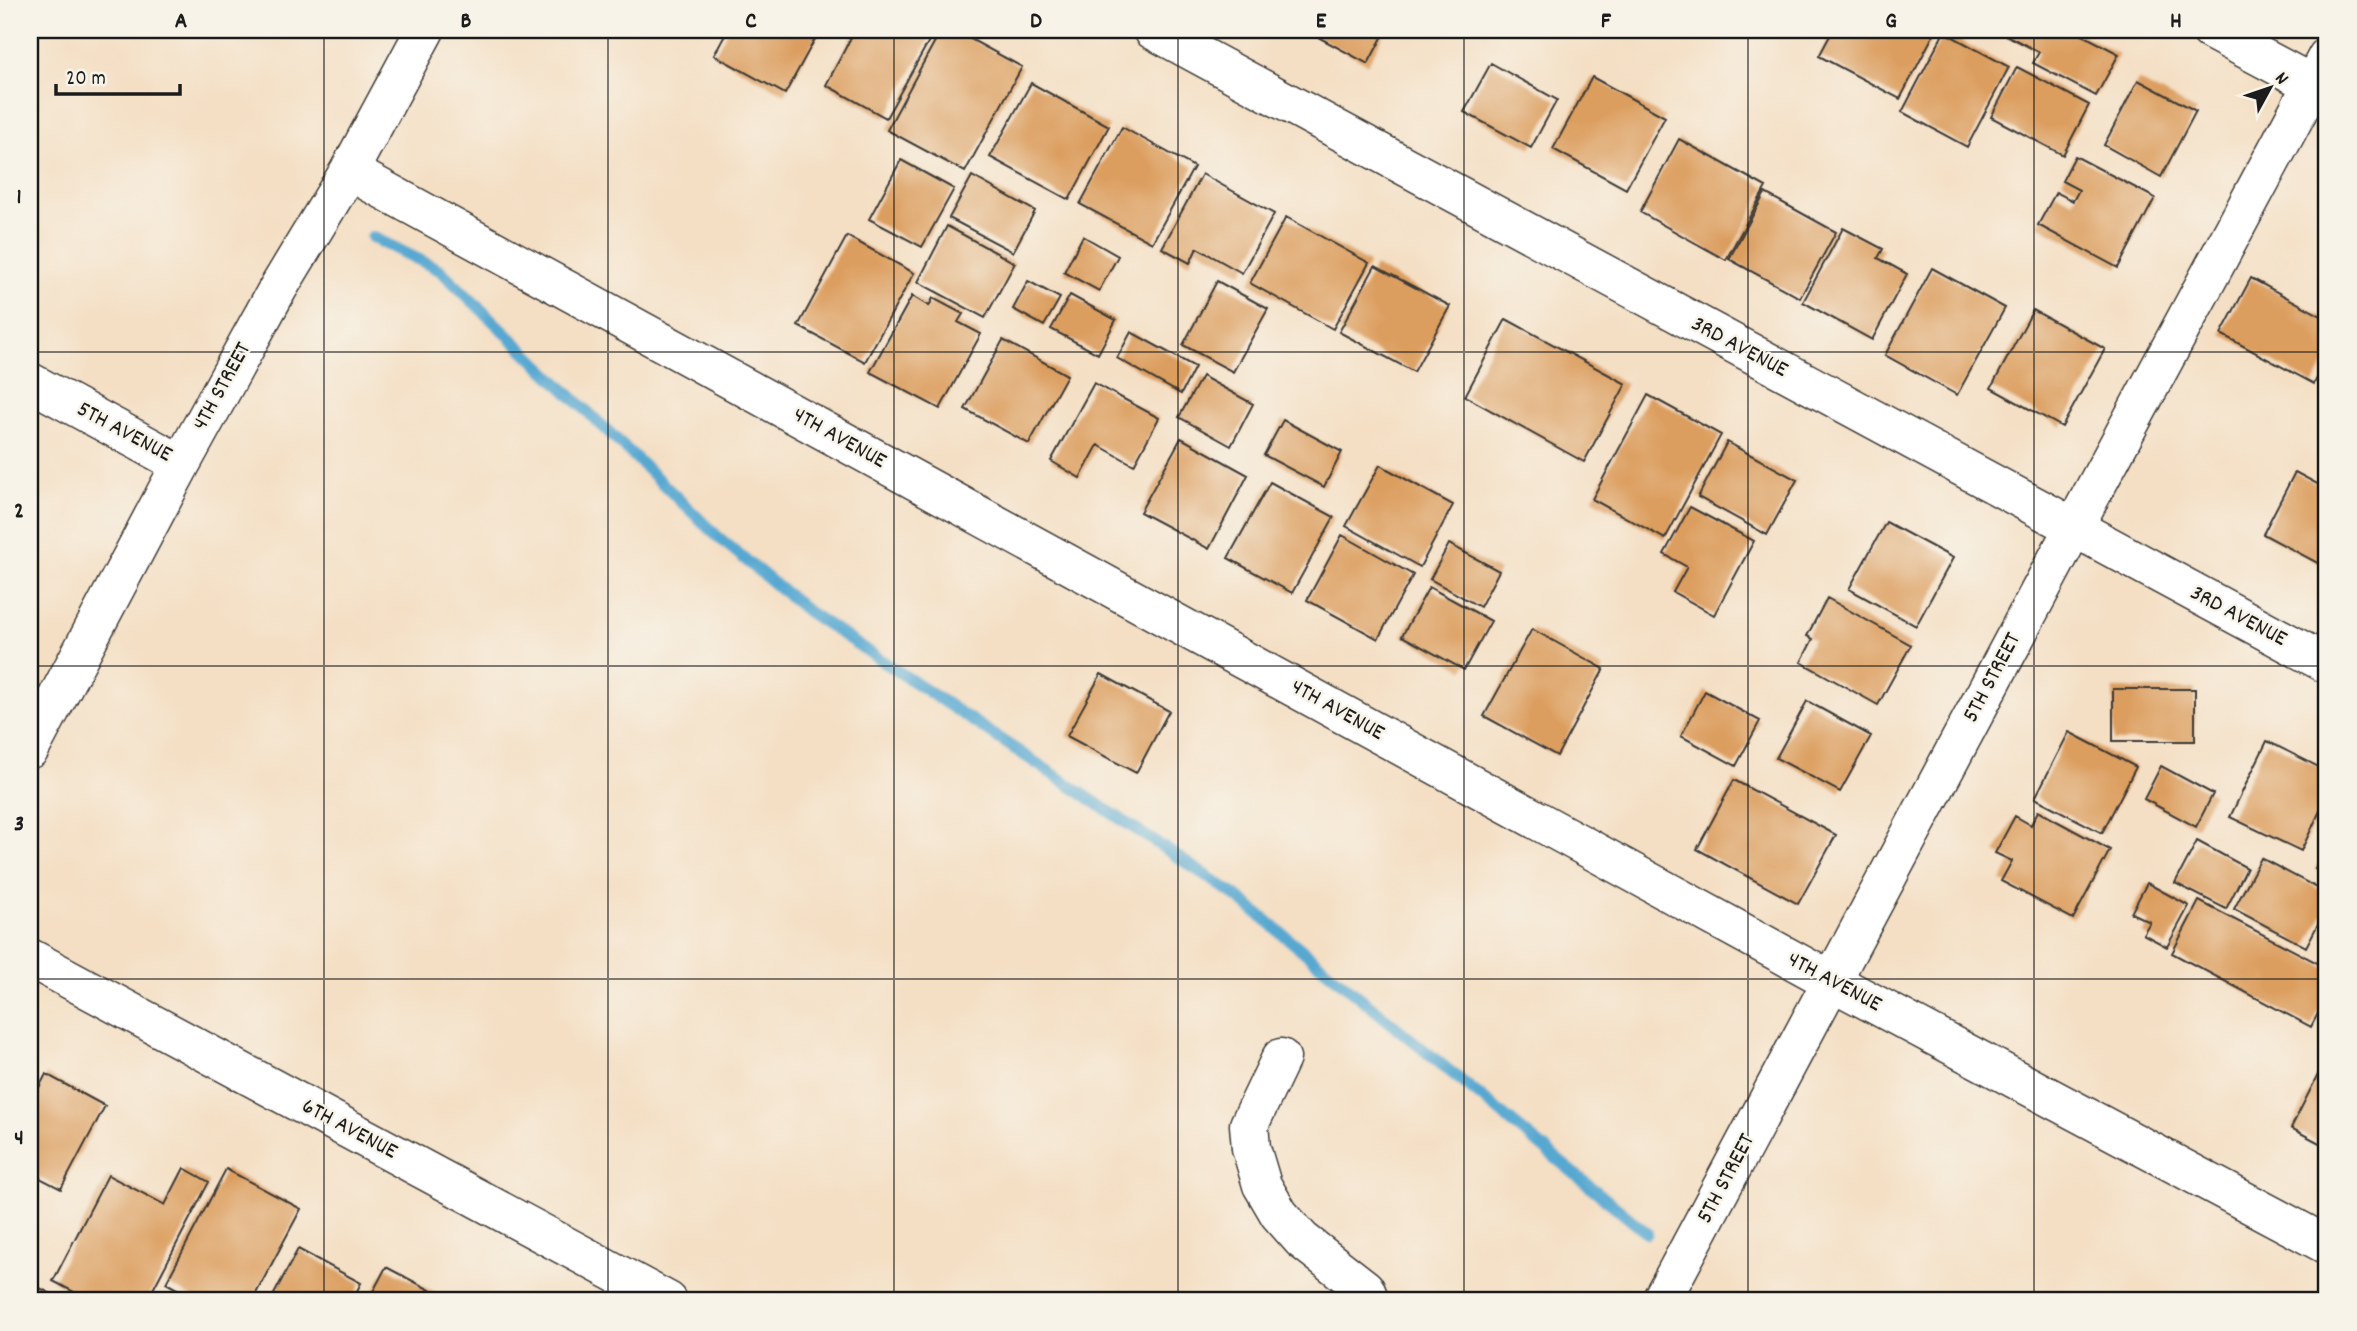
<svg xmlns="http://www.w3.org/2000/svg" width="2357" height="1331" viewBox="0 0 2357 1331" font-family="Dekko,sans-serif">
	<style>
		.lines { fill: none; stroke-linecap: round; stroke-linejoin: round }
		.stream { stroke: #57a8d1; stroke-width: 12 }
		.building { fill: #dc9e5f }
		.minor-casing { stroke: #3c3935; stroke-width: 41 }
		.minor { stroke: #fff; stroke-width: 38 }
		.grid { fill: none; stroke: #1c1c1c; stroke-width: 2; stroke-opacity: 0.55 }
		.labels { text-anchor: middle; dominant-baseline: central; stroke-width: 5; stroke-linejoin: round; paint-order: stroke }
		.street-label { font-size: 23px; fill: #1c1c1c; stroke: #f7f3e8 }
		.neatline { fill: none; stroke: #1c1c1c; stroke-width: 2.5 }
		.grid-label { font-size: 23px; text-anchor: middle; font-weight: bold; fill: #1c1c1c }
	</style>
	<rect width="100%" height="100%" fill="#f7f3e8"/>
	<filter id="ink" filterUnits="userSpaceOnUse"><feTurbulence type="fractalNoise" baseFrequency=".0143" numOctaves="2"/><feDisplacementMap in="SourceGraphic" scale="14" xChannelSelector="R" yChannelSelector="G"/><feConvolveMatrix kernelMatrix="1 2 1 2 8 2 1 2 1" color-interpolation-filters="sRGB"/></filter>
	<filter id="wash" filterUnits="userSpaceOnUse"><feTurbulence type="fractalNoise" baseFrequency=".00686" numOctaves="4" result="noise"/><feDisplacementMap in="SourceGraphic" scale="28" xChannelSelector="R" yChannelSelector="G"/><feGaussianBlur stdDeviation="1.57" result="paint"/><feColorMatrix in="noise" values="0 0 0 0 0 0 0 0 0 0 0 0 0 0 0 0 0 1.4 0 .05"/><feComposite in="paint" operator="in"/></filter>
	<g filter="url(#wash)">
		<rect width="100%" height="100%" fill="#f4dfc4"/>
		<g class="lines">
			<path class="stream" d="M372,237L440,270L717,536L807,611L1235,895L1647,1233"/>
		</g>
		<g id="blocks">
			<path class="building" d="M728,30H820L785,94L714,55Z
				M855,30H935L886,118L826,85Z
				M941,30H954L1022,67L965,172L887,130Z
				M1305,30H1386L1368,64Z
				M1833,30H1936L1900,99L1819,56Z
				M2009,30H2073L2119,54L2096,96L2033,63L2039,52L2006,35Z
				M1944,32L2009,67L1967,147L1902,112Z
				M1491,63L1557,100L1531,148L1464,112Z
				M2017,67L2089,105L2063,155L1991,117Z
				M1592,77L1665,117L1626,189L1553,149Z
				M2138,80L2196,111L2161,177L2104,145Z
				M1031,83L1109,126L1069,200L990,157Z
				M1122,127L1194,167L1152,243L1080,204Z
				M1679,139L1766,187L1726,260L1640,212Z
				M2075,156L2155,198L2118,268L2038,225L2056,192L2073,201L2079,190L2062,181Z
				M901,160L954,189L922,247L869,219Z
				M1202,174L1274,214L1242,273L1197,248L1190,263L1162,248Z
				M972,176L1035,211L1013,252L949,218Z
				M1765,193L1836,232L1800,298L1729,259Z
				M1286,217L1369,263L1333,329L1250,283Z
				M947,226L1015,263L985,318L918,282Z
				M1843,228L1883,249L1878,258L1907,274L1872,340L1803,302Z
				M847,236L914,273L865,362L798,326Z
				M1083,236L1118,256L1099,291L1064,272Z
				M1375,266L1450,306L1414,372L1339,332Z
				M1932,268L2005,308L1957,395L1885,355Z
				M2251,278L2327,319V359L2314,384L2221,334Z
				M1028,281L1060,298L1044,326L1013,309Z
				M1217,281L1268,309L1233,372L1183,345Z
				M1070,295L1116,320L1098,354L1051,329Z
				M912,296L929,306L933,298L963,314L958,322L981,334L940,409L870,372Z
				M2033,310L2105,349L2062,427L1991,388Z
				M1506,319L1626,384L1584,462L1465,396Z
				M1131,332L1195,367L1181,394L1117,358Z
				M1003,340L1067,375L1029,444L965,409Z
				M1202,376L1253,404L1231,446L1179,417Z
				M1094,383L1159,418L1134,465L1098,445L1080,478L1051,461Z
				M1648,395L1721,435L1665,539L1592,499Z
				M1283,420L1342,452L1324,487L1264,455Z
				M1181,438L1248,475L1209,549L1140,512Z
				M1727,442L1797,480L1767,535L1698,497Z
				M1380,465L1453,505L1420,567L1346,526Z
				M2295,472L2327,489V568L2263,534Z
				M1270,482L1334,517L1292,593L1228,558Z
				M1690,507L1754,541L1714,615L1673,592L1687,567L1664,554Z
				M1886,522L1953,558L1916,626L1849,589Z
				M1342,535L1413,575L1378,639L1307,600Z
				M1449,544L1499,571L1480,607L1430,579Z
				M1429,587L1491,621L1464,670L1402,636Z
				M1827,598L1911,645L1878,705L1801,662L1813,639L1807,636Z
				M1532,629L1604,669L1557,756L1484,716Z
				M1101,674L1169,711L1136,773L1067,736Z
				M2113,689H2195V741H2113Z
				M1705,691L1760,721L1736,766L1681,736Z
				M1807,701L1871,736L1840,792L1776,758Z
				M2069,732L2136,767L2102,833L2035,798Z
				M2267,741L2327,771V796L2301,851L2230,817Z
				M2161,766L2213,794L2196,827L2144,799Z
				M1734,780L1836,835L1798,904L1697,849Z
				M2038,811L2110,850L2073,919L2001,881L2012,861L1995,853L2015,816L2031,825Z
				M2197,841L2247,868L2226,909L2175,883Z
				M2327,847V875L2315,869Z
				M2261,858L2327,893V907L2306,947L2234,909Z
				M2147,883L2189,906L2167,947L2143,934L2150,922L2131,913Z
				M2199,901L2327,968V996L2311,1027L2172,953Z
				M2327,1057V1147L2291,1128Z
				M46,1074L105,1106L61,1189L30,1173V1105Z
				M184,1168L209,1182L147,1301H91L53,1281L108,1175L165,1205Z
				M226,1169L301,1209L252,1301H199L166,1283Z
				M298,1249L361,1283L352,1301L271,1300Z
				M386,1267L451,1301H368Z
				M30,1283L65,1301H30Z"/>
		</g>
	</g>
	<g filter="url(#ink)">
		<use href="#blocks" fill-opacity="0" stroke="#3c3935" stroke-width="2"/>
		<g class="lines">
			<g class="minor-casing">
				<path id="minor" d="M1153,30L2327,664
					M2210,30L2327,92
					M349,171L1833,982L2327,1245
					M30,382L181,464
					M30,749L181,464L277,290L349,171L425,30
					M30,958L668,1301
					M1281,1058L1249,1125L1251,1148L1262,1185L1279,1214L1302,1240L1365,1289L1370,1301
					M1661,1301L2073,529L2327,57"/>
			</g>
			<use href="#minor" class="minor"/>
		</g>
	</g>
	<path class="grid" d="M324,30V1301M608,30V1301M894,30V1301M1178,30V1301M1464,30V1301M1748,30V1301M2034,30V1301M30,352H2327M30,666H2327M30,979H2327"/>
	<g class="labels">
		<g class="street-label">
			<text transform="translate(1739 348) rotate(28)">3RD AVENUE</text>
			<text transform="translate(223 387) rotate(-61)">4TH STREET</text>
			<text transform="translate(124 433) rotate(28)">5TH AVENUE</text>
			<text transform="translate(839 439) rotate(29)">4TH AVENUE</text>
			<text transform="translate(2238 617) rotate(28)">3RD AVENUE</text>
			<text transform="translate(1993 678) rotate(-62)">5TH STREET</text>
			<text transform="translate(1337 711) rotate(29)">4TH AVENUE</text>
			<text transform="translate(1834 983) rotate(28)">4TH AVENUE</text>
			<text transform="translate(349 1130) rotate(28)">6TH AVENUE</text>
			<text transform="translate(1727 1179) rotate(-62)">5TH STREET</text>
		</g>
	</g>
	<rect width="2357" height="1331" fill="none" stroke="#f7f3e8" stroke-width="77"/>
	<g transform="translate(2270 88) rotate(50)" stroke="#f7f3e8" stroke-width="5" paint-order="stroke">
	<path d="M0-5L12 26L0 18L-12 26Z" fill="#1c1c1c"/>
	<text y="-10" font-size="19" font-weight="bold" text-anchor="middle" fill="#1c1c1c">N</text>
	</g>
	<path d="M56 84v10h124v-10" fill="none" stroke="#1c1c1c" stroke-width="3.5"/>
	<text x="66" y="84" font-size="21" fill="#1c1c1c" stroke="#f7f3e8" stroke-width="5" paint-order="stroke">20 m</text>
	<rect x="38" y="38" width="2280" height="1254" class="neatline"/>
	<g class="grid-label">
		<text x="181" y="27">A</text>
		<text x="466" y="27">B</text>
		<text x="751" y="27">C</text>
		<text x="1036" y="27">D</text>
		<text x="1321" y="27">E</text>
		<text x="1606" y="27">F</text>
		<text x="1891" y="27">G</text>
		<text x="2176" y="27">H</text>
		<text x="19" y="203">1</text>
		<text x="19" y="517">2</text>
		<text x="19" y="830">3</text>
		<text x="19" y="1144">4</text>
	</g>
</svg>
